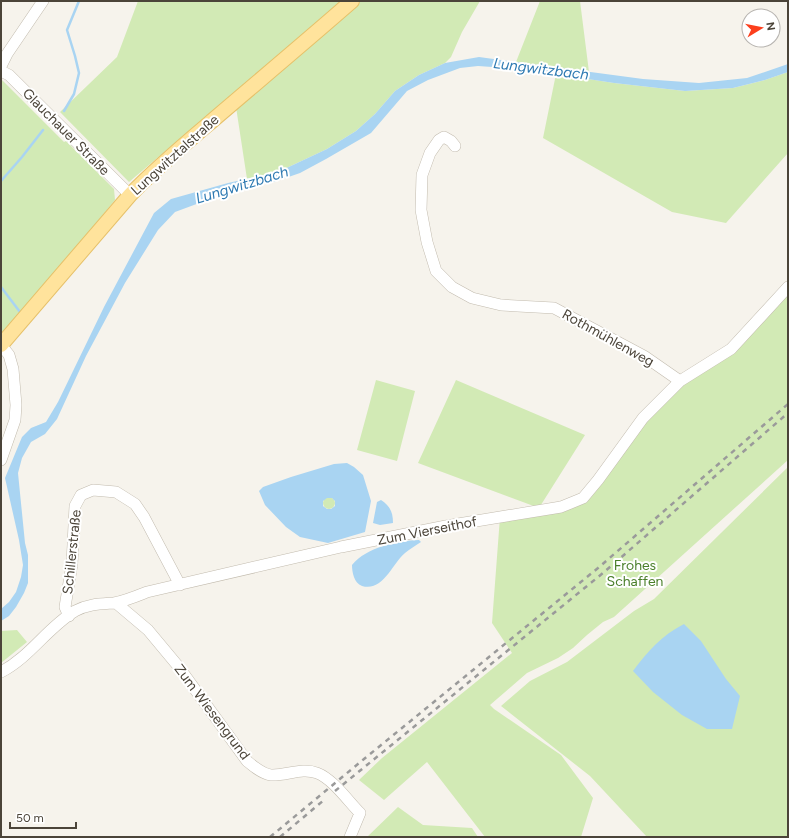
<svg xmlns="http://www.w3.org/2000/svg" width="789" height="838" viewBox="0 0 789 838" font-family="Figtree,sans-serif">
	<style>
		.green { fill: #d2eab5 }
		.water { fill: #a9d4f2; fill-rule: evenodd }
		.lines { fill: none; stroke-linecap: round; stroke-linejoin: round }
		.stream { stroke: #a9d4f2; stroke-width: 2.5 }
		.minor-casing { stroke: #c2bbae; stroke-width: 12 }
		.major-casing { stroke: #e6c16a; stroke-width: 16 }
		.minor { stroke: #fff; stroke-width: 11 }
		.major { stroke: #ffe39c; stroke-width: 14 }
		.rail { stroke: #9a9a9a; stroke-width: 2.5; stroke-dasharray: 5 5; stroke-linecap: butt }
		.labels { text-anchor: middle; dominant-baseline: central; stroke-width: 4; stroke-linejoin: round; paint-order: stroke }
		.street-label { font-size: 14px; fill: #4b4439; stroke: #fff }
		.park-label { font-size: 14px; fill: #4a7f2a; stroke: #fff }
		.water-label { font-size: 15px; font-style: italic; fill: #2e7ab2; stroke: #fff }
	</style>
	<rect width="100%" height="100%" fill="#f6f3ec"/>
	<path class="green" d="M138,1H342L129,182L60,112L117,57Z
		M359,1H480L462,32L451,57L445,63L419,75L395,91L375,114L356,131L327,149L278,172L247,179L236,107L297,58Z
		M540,1H580L589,72L516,62Z
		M788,72V153L726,223L672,212L543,138L556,74L614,83L685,91L733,88L765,80Z
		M1,79L64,142L66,141L114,189L115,200L39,293L1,336Z
		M788,287V460L614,617L603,622L587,635L573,648L558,658L527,673L490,705L494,709L561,755L593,798L581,837H485L427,762L384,800L359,780L382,758L512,653L492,623L500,517L583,498L680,381L731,349Z
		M376,380L415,391L397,461L357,450Z
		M456,380L585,435L539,508L418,463Z
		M788,467V837H647L590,776L501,706L530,681L567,662L634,611L654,599Z
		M323 503a6 6 0 1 1 12 0a6 6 0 1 1-12 0Z
		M17,630L27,642L1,663V631Z
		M398,807L423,825L472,828L478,837H367Z"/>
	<path class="water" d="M479,57L643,79L699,83L747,78L788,64V72L765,80L733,88L685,91L614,83L522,69L478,66L460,68L428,80L407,91L371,133L326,159L300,173L277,181L229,192L175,212L158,230L125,283L86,356L57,419L45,434L31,442L22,458L18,473L25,543L28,555V583L24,593L16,607L9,616L1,621V609L9,602L16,592L21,577L23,565L19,540L5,478L22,437L31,428L46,422L58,402L104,307L154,213L171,199L228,183L278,172L327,149L356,131L375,114L395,91L419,75L445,63Z
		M347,463L354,467L363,475L371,501L365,532L328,543L300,537L286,527L265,505L259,491L263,487L291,477L334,464ZM327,498H332L335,501V506L331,509H327L323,506V501Z
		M381,500C390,506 393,512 393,523L380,525L373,523L377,502Z
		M419,540L421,542C416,545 410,549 405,553C392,564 383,592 362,586C354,583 352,572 352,565C367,547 396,541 419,540Z
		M684,624L701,641L726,679L740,696L732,729H707L682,715L653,692L633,671C647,652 662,635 684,624Z"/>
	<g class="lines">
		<path class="stream" d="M64,111L74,94L79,73L75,56L67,30L79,1
			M1,181L22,157L43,130
			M1,287L20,312"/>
		<g class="minor-casing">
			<path id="minor" d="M1,66L7,54L43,1
				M1,71L9,75L130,195
				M455,146L451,141L444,137L439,140L430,153L422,175L421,210L427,242L436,271L452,287L472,298L501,305L554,308L644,356L680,381
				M1,460L15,420L16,405L13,369L9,355L1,345
				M116,603L148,630L178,666L247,761C253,766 262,774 271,775C286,776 302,767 317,773C333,779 348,801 360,813L350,837
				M69,616L65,607L72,564L75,506L81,495L93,490L116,492L135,504L144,517L180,585
				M1,672C30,657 48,627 75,611C88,604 101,604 114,603C125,601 137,596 147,592L341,547L446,526L561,507L583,498L598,480L643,418L680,381L731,349L788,287"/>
		</g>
		<g class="major-casing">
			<path id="major" d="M1,345L130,195C154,170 180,148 206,126C255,84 304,43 352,1"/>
		</g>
		<use href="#minor" class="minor"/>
		<use href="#major" class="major"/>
		<path class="rail" d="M335,791L603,573L788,413
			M270,837L364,759L598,568L788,404
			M280,837L324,800"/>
	</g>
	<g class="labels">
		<g class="street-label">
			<text transform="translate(66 132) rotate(45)">Glauchauer Straße</text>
			<text transform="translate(175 155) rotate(-42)">Lungwitztalstraße</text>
			<text transform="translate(608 338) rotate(29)">Rothmühlenweg</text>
			<text transform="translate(427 531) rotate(-11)">Zum Vierseithof</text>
			<text transform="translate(72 552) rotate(-84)">Schillerstraße</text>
			<text transform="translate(212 712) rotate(53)">Zum Wiesengrund</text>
		</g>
		<g class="park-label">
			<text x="635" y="565">Frohes<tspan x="635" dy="16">Schaffen</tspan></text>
		</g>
		<g class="water-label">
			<text transform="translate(541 69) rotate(7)">Lungwitzbach</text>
			<text transform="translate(242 185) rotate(-17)">Lungwitzbach</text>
		</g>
	</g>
	<rect width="789" height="838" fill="none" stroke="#4b4439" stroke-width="4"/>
	<g transform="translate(761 28) rotate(80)"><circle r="19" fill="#ffffff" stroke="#b7b4b0"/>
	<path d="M0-3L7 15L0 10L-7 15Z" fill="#fc3f1d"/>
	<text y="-6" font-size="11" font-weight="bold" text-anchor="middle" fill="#4b4439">N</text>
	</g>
	<path d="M10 822v6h66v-6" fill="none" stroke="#4b4439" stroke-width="2"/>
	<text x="16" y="822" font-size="12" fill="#4b4439" stroke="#ffffff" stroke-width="3" paint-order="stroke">50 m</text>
</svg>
